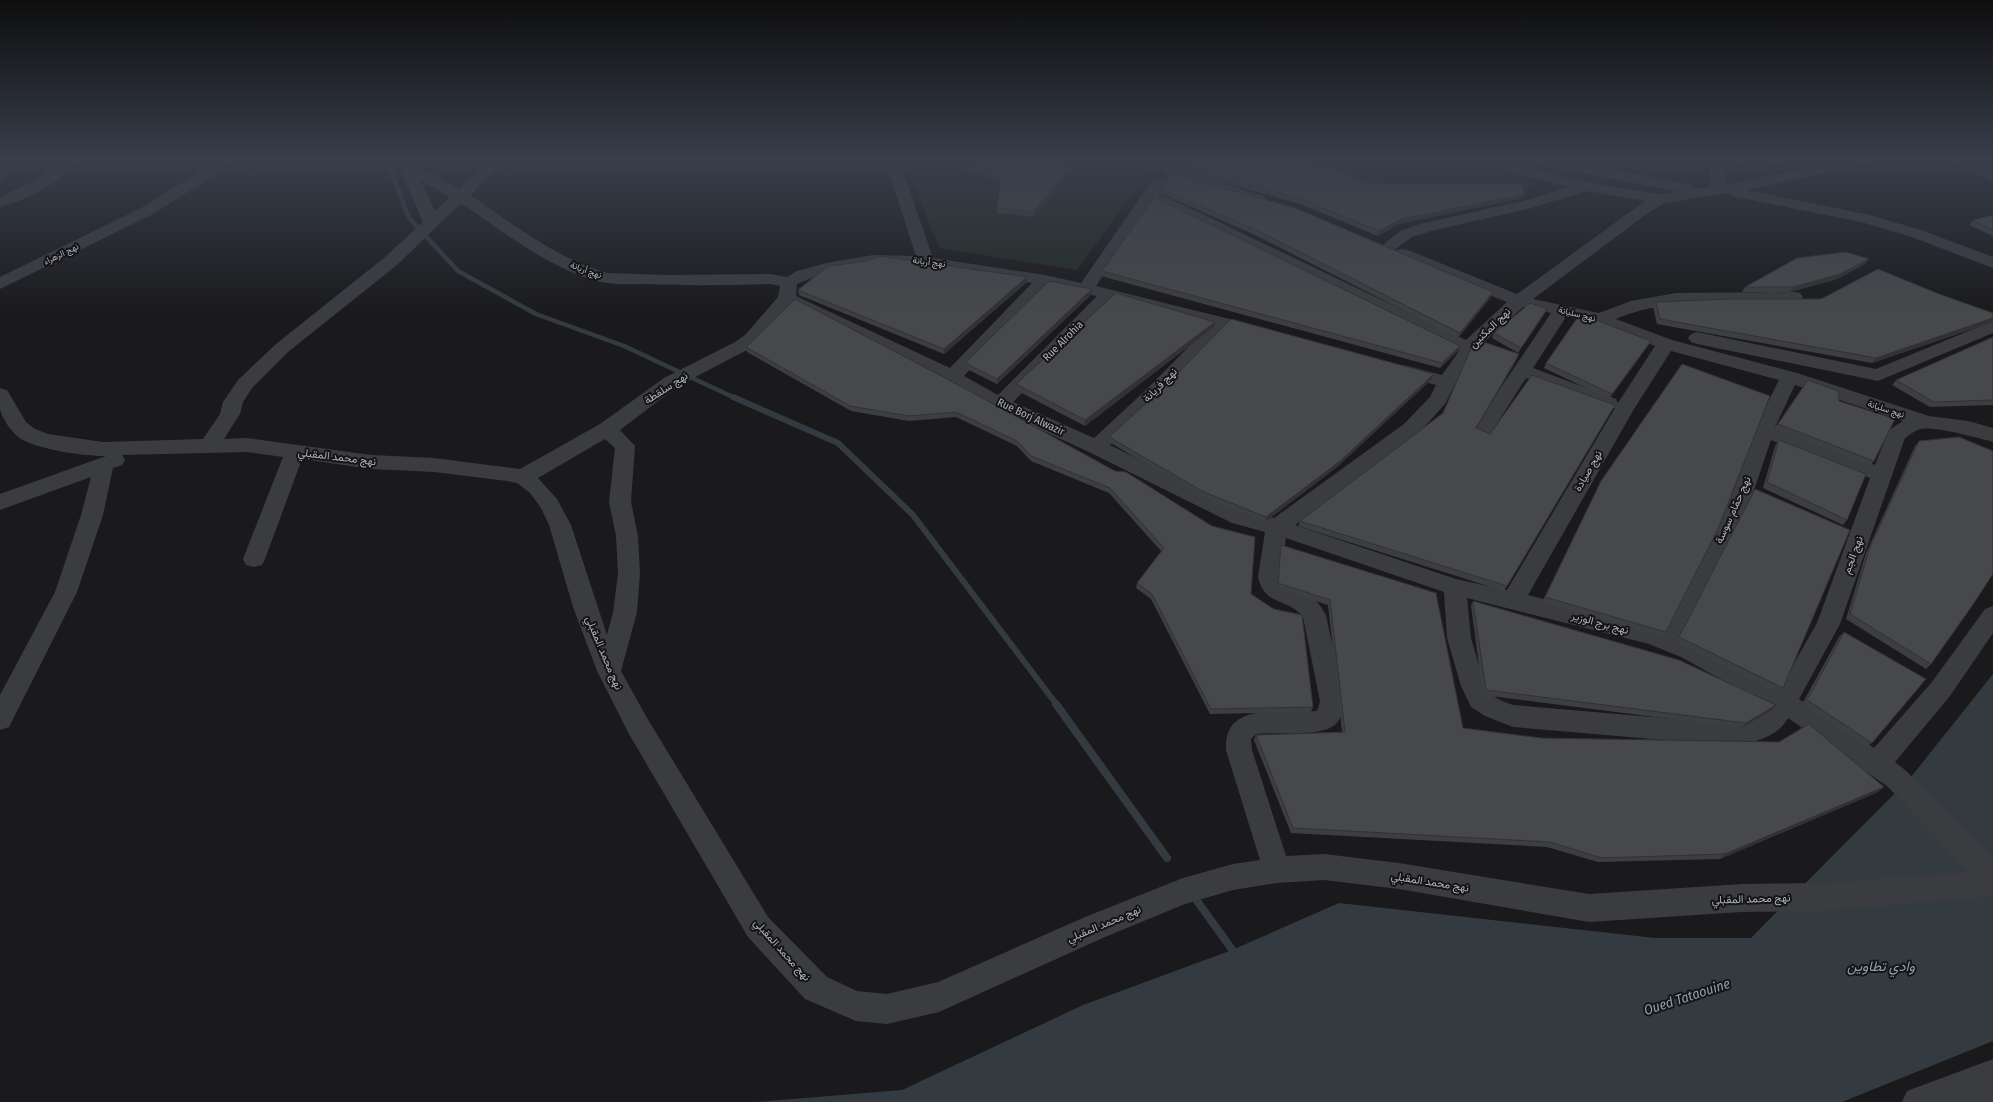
<svg xmlns="http://www.w3.org/2000/svg" width="1993" height="1102" viewBox="0 0 1993 1102" font-family="'Fira Sans Condensed',Vazirmatn,sans-serif">
	<style>
		.green { fill: #242b24 }
		.water { fill: #333b40 }
		.lines { fill: none; stroke-linecap: round; stroke-linejoin: round }
		.stream-far2 { stroke: #333b40; stroke-width: 4.5 }
		.stream-far1 { stroke: #333b40; stroke-width: 6 }
		.stream { stroke: #333b40; stroke-width: 8 }
		.minor { fill: #3b3c40; fill-rule: evenodd }
		.wall { fill: #3d3e40 }
		.shaded-wall { fill: #323234 }
		.building { fill: #47484b; stroke: #323234 }
		.labels { text-anchor: middle; dominant-baseline: central; stroke-width: 4; stroke-linejoin: round; paint-order: stroke }
		.far-street-label { font-size: 9px; fill: #aeb2ba; stroke: #151517 }
		.street-label { font-size: 11px; fill: #aeb2ba; stroke: #151517 }
		.near-water-label { font-size: 14px; font-style: italic; fill: #89a1b1; stroke: #151517 }
	</style>
	<rect width="100%" height="100%" fill="#1a1a1c"/>
	<path class="green" d="M905,160H936L1001,181L1034,217L1078,160H1157L1077,270L939,248Z
		M1299,160H1467L1530,183L1527,194L1404,192L1368,193Z"/>
	<path class="water" d="M1993,674V1041L1842,1102H756L902,1090L1083,1005L1232,950L1339,903L1655,938H1751L1911,777Z"/>
	<g class="lines">
		<path class="stream-far2" d="M387,160L409,218L458,271L536,314L624,346L735,398"/>
		<path class="stream-far1" d="M733,397L838,443L913,515L1057,705"/>
		<path class="stream" d="M1056,704L1167,858
			M1192,894L1236,955"/>
		<path class="minor" d="M1,160H15L5,178L0,180Z
			M62,160H77C61,183 27,200 0,207V197L32,182Z
			M214,160H229L216,174L153,214L0,289V277L141,208L206,168Z
			M398,160H410L412,164L459,189L490,160H505L470,195C513,224 557,259 608,273L668,275L771,274L787,277L797,271L826,263L873,255L916,256L885,160H899L933,258L1045,275L1081,283L1153,179H1163L1166,182L1158,193L1466,340L1507,302L1396,258L1394,254L1396,250L1402,249L1408,250L1517,294L1645,201L1587,191L1531,208L1431,231L1412,237L1393,251L1387,253L1381,251L1379,248L1400,231L1420,224L1523,201L1569,187L1478,163L1476,160H1498L1571,179L1638,191L1660,194L1679,192L1534,163L1532,160H1561L1688,184L1693,186L1695,189L1710,187L1711,181L1710,160H1724L1726,185L1846,160H1873L1871,163L1866,164L1746,190L1870,215L1924,231L1993,257V268L1912,237L1861,222L1732,196L1729,193L1664,203L1645,215L1533,299L1599,313L1631,301L1676,293L1794,292L1800,293L1803,297L1800,301L1794,302C1734,305 1673,295 1616,319L1672,340L1797,373L1929,416L1968,421L1993,428V442C1978,438 1935,426 1921,429C1915,430 1910,435 1905,438L1840,624L1799,699L1874,748L1932,682L1985,609L1993,606V633L1950,696L1895,762L1905,770L1993,857V896L1824,911L1742,912L1589,922L1399,889L1324,880L1277,883L1233,890L1185,904L1105,937L939,1012L887,1024L856,1021L805,999L748,937L629,734L597,671L573,607L549,525L541,508L530,493L517,483L507,481L434,472L371,469L302,459L265,559L262,565L254,567L246,565L243,559L283,457L247,452L122,455L125,460L122,465L113,468L103,515L77,592L9,727L0,730V695L55,592L81,515L91,477L0,510V494L106,456C83,456 41,450 21,439C13,434 2,419 0,409C0,403 0,395 0,388L7,390L26,422L35,429L48,434L103,442L203,439L220,414L223,402L238,380L276,344L385,257L423,222L397,162ZM420,180L450,197L435,211ZM1152,202L1459,351L1442,375L1404,365L1397,367L1395,371L1397,375L1436,385L1430,397L1404,424L1274,518L1246,512L1110,445L1161,397L1227,329L1256,336L1262,335L1265,331L1262,327L1096,286ZM461,203C501,230 559,276 607,283C620,285 633,284 646,284C688,286 729,285 771,284L780,286L778,297L745,335L735,342L664,378L600,424L520,469L434,458L371,455L247,438L224,439L240,414L243,402L252,388L288,352L397,265ZM875,265L941,269L1032,283L950,368L796,296L797,284L809,279L833,272ZM1048,286L1097,296L998,395L964,376ZM1113,300L1211,324L1147,389L1094,438L1013,402ZM790,306L945,381L993,408L1089,452L1232,523L1265,532L1258,577C1265,607 1287,597 1303,617L1320,701L1318,709L1316,711C1283,714 1223,700 1226,750L1260,860L1233,864L1183,878L1085,917L938,982L887,994L857,991L827,977L768,917L647,718L621,671L637,612L640,574L638,536L631,502L635,446L620,430L678,386L747,350L757,343ZM1523,307L1551,313L1475,426L1472,431L1475,436L1482,438L1489,436L1526,378L1602,407L1609,409L1615,408L1507,590L1456,579L1295,525L1418,434L1445,404L1456,382L1482,344ZM1566,317L1595,323L1655,346L1618,403L1616,399L1533,368ZM1671,351L1779,380L1754,430L1735,487L1666,631L1528,595L1634,409ZM1795,385L1903,421L1889,430L1875,465L1775,427ZM605,439L615,448L609,502L616,536L618,574L613,612L607,635L571,525L557,499L538,478ZM1771,440L1870,478L1817,623L1780,688L1686,639L1755,487ZM1286,538L1444,592L1447,638L1461,686L1471,707L1485,716L1513,727L1734,746C1754,743 1778,737 1788,718L1887,786L1970,872L1824,883L1742,884L1589,894L1399,863L1324,854L1286,856L1252,750L1251,739L1256,734C1276,731 1321,738 1336,724C1342,718 1343,709 1344,701L1326,615C1322,608 1318,602 1312,597C1302,590 1284,590 1280,577ZM1467,598L1649,644L1681,657L1769,706L1752,720L1734,724L1513,705C1502,701 1491,697 1485,686L1471,638Z
			M1951,160H1970L1993,170V181L1953,163Z
			M1168,165L1265,197L1268,200L1265,203H1255L1163,173L1160,170L1163,167Z
			M1993,321V333L1878,381L1697,344L1691,342L1688,338L1691,334L1697,332L1876,369Z
			M1993,1059V1102H1902L1907,1091Z"/>
	</g>
	<path class="wall" d="M960,160H1078L1034,217L997,213L1000,181L958,167V162Z
		M1175,160H1310L1370,183L1525,194L1523,198L1399,224L1378,236L1300,204L1176,169Z
		M1731,160H1793L1751,169Z
		M1161,189L1491,297L1458,338L1255,235L1160,193Z
		M1993,215V236L1969,225L1973,220Z
		M1865,264L1837,279L1790,292H1742L1745,287Z
		M1102,271L1458,351L1440,368L1101,276Z
		M1027,282L944,354L799,295L798,290Z
		M1092,294L997,384L965,368V363Z
		M1939,294L1993,313V322L1872,363L1657,324L1653,307L1656,302L1821,299Z
		M795,299L1115,471L1251,594L1313,707L1311,712L1210,714L1151,599L1136,588L1137,583L1161,551L1109,493L1031,461L1017,446L956,417L909,421L851,411L747,352L746,347Z
		M1547,309L1544,315L1518,353L1492,338L1494,333Z
		M1215,322L1214,327L1085,426L1016,390V384Z
		M1993,337V405L1930,407L1892,385L1896,380Z
		M1651,341L1648,346L1609,399L1544,368L1546,363Z
		M1517,359L1477,428L1490,434L1615,405L1504,591L1298,526L1300,521Z
		M1432,379L1337,467L1265,522L1203,497L1109,442V437Z
		M1808,380L1839,401L1874,461L1870,466L1774,429Z
		M1779,440L1847,520L1843,525L1763,488L1775,446Z
		M1919,441L1931,664L1926,669L1846,619L1866,553L1915,446Z
		M1601,481L1666,632L1662,637L1542,602Z
		M1755,489L1783,688L1778,693L1675,642L1751,494Z
		M1281,545L1463,728L1878,792L1720,859L1598,862L1547,847L1291,833L1254,740L1256,735L1342,732L1328,605L1276,588L1280,550Z
		M1473,601L1772,710L1741,728L1483,695L1471,606Z
		M1844,632L1872,743L1866,747L1802,704L1839,637Z"/>
	<path class="shaded-wall" d="M1074,160H1078L1034,217V212Z
		M1774,160H1793L1751,169L1753,164Z
		M1525,194L1523,198L1399,224L1378,236L1379,231L1401,219Z
		M1869,259L1865,264L1837,279L1790,292L1793,287Z
		M1027,277V282L944,354V349Z
		M1092,289V294L997,384V379Z
		M1493,292L1491,297L1458,338L1460,333Z
		M1547,309L1544,315L1518,353L1521,348Z
		M1993,318V322L1872,363L1876,358Z
		M1215,322L1214,327L1085,426V420Z
		M1651,341L1648,346L1609,399L1612,394Z
		M1460,346L1458,351L1440,368L1442,363Z
		M1519,354L1517,359L1474,433L1476,428Z
		M1434,374L1432,379L1337,467L1265,522L1266,517Z
		M1776,705L1772,710L1741,728L1746,723Z
		M1884,787L1878,792L1720,859L1725,854Z"/>
	<path class="building" d="M960,160H1074L1034,212L997,208L1001,176L958,162Z
		M1176,160H1310L1370,183L1521,184L1525,194L1401,219L1379,231L1301,199L1177,164Z
		M1744,160H1774L1753,164Z
		M1172,174L1295,208L1493,292L1460,333L1256,230L1161,189Z
		M1154,197L1460,346L1442,363L1102,271Z
		M1993,215V230L1973,220Z
		M1846,252L1869,259L1840,274L1793,287H1745L1797,258Z
		M880,256L1027,277L944,349L798,290L828,266L867,261Z
		M1878,269L1939,294L1993,313V318L1876,358L1660,319L1656,302L1730,299H1821Z
		M1049,281L1092,289L997,379L965,363Z
		M1116,293L1215,322L1085,420L1016,384Z
		M795,299L966,389L1115,471L1126,472L1212,526L1255,537L1251,594L1274,609L1302,615L1313,707L1211,709L1152,594L1137,583L1164,548L1110,488L1031,456L1017,441L956,412L909,416L850,406L746,347Z
		M1530,303L1547,309L1521,348L1494,333Z
		M1580,314L1651,341L1612,394L1546,363Z
		M1231,319L1434,374L1339,462L1266,517L1204,492L1109,437L1166,385Z
		M1993,337V400L1934,402L1896,380Z
		M1475,339L1519,354L1476,428L1490,434L1532,375L1615,405L1507,586L1300,521L1443,413Z
		M1682,364L1770,396L1718,529L1666,632L1545,597L1601,481Z
		M1808,380L1838,391L1839,401L1895,419L1874,461L1778,424Z
		M1959,437L1993,451V574L1972,606L1931,664L1850,614L1870,547L1919,441Z
		M1779,440L1866,474L1847,520L1767,482Z
		M1755,489L1850,530L1783,688L1679,637Z
		M1281,545L1436,593L1463,728L1541,738L1779,742L1809,724L1884,787L1725,854L1602,858L1550,842L1293,828L1256,735L1345,732L1330,600L1278,583Z
		M1473,601L1679,660L1776,705L1746,723L1486,690Z
		M1844,632L1926,679L1872,743L1807,700Z"/>
	<linearGradient id="sky" x2="0" y2="1"><stop stop-color="#0e0e0f"/><stop offset="0.51" stop-color="#383e4b"/><stop offset="1" stop-color="#383e4b" stop-opacity="0"/></linearGradient>
	<rect width="1993" height="314" fill="url(#sky)"/>
	<g class="labels">
		<g class="far-street-label">
			<text transform="translate(61 254) rotate(-26)">نهج الزهراء</text>
			<text transform="translate(929 262) rotate(7)">نهج أريانة</text>
			<text transform="translate(586 270) rotate(20)">نهج أريانة</text>
			<text transform="translate(1577 314) rotate(14)">نهج سليانة</text>
			<text transform="translate(1886 409) rotate(18)">نهج سليانة</text>
		</g>
		<g class="street-label">
			<text transform="translate(1490 328) rotate(-44)">نهج المكنين</text>
			<text transform="translate(1063 341) rotate(-45)">Rue Alrohia</text>
			<text transform="translate(1160 385) rotate(-45)">نهج فريانة</text>
			<text transform="translate(666 388) rotate(-33)">نهج سلقطة</text>
			<text transform="translate(1031 417) rotate(25)">Rue Borj Alwazir</text>
			<text transform="translate(337 457) rotate(7)">نهج محمد المقبلي</text>
			<text transform="translate(1588 471) rotate(-60)">نهج صيادة</text>
			<text transform="translate(1733 510) rotate(-66)">نهج حمّام سوسة</text>
			<text transform="translate(1853 555) rotate(-70)">نهج الجم</text>
			<text transform="translate(1600 623) rotate(15)">نهج برج الوزير</text>
			<text transform="translate(604 653) rotate(67)">نهج محمد المقبلي</text>
			<text transform="translate(1430 882) rotate(9)">نهج محمد المقبلي</text>
			<text transform="translate(1751 899) rotate(-2)">نهج محمد المقبلي</text>
			<text transform="translate(1104 924) rotate(-23)">نهج محمد المقبلي</text>
			<text transform="translate(782 950) rotate(48)">نهج محمد المقبلي</text>
		</g>
		<g class="near-water-label">
			<text x="1881" y="966">وادي تطاوين</text>
			<text transform="translate(1687 997) rotate(-18)">Oued Tataouine</text>
		</g>
	</g>
</svg>
